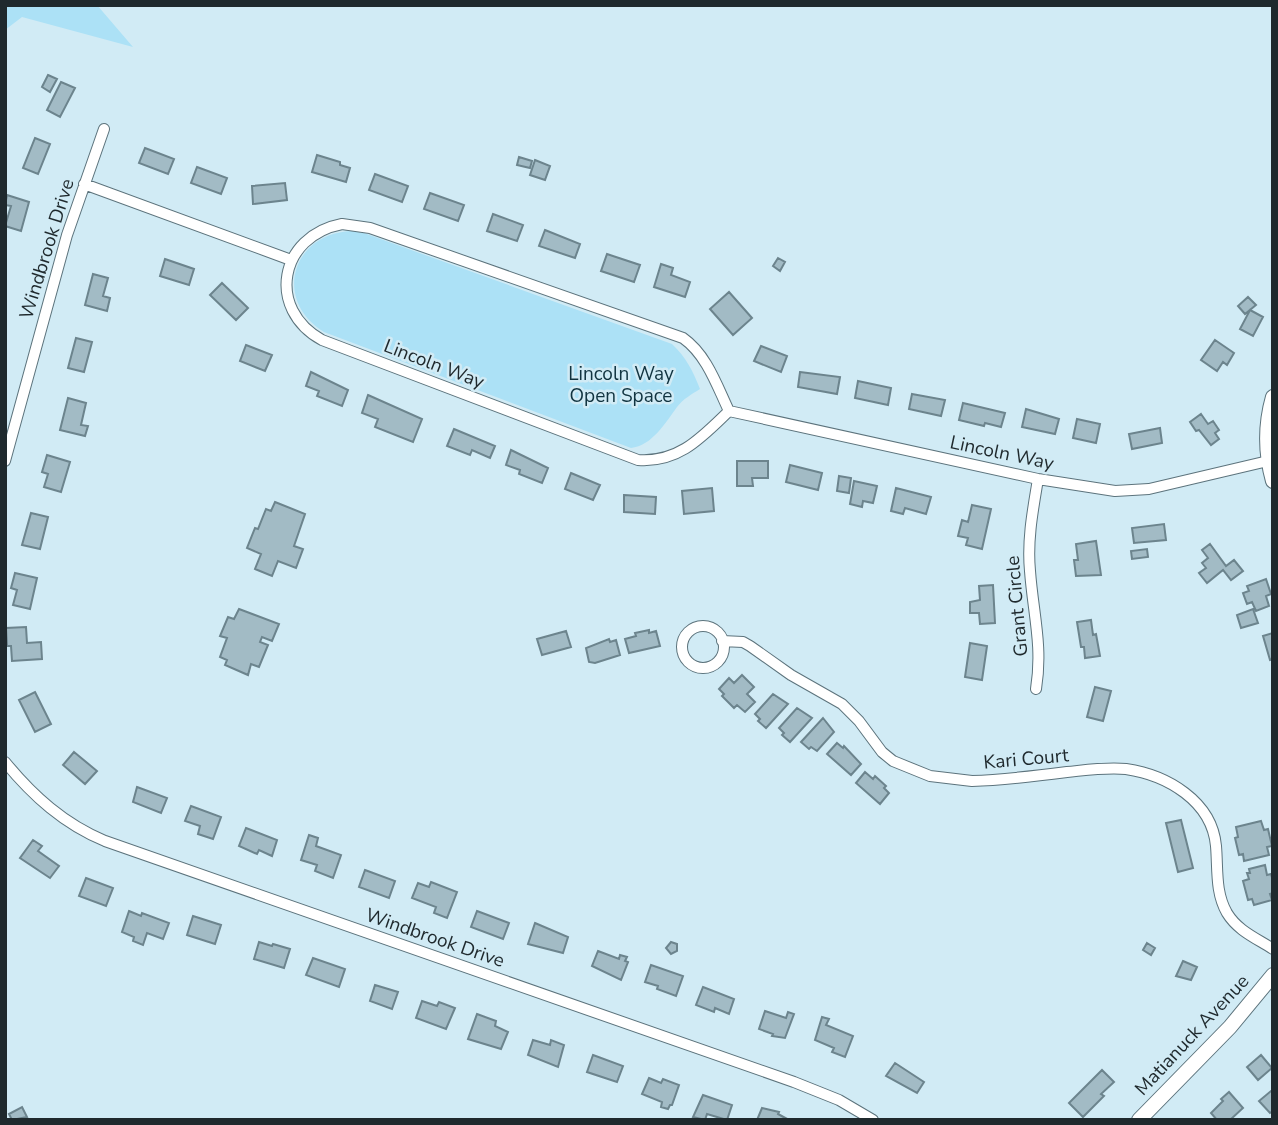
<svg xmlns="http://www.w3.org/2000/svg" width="1278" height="1125" viewBox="0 0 1278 1125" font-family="'Nunito Sans',sans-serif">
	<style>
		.green { fill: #ace1f6 }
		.building { fill: #a2bbc5; stroke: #6c848d; stroke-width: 2 }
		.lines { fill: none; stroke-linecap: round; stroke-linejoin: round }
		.street-casing { stroke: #5c737c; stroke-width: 12 }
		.secondary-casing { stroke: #5c737c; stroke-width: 16 }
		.street { stroke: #fff; stroke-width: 10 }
		.secondary { stroke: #fff; stroke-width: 14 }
		.labels { text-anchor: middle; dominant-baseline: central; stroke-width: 5; stroke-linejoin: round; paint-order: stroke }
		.street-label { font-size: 19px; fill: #1f292d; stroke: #d1ebf5 }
		.park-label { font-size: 19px; fill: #113440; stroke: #d1ebf5 }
	</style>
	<rect width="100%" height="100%" fill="#d1ebf5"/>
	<path class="green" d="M5,5H97L133,47L22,17L5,30Z
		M352,231L364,233L672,344C686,357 693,371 700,389C692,394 683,399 677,407C666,422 652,446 631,448L324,332C272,300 292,233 352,231Z"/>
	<path class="building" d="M48,75L57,79L50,92L42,87Z
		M61,82L75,88L60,117L47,110Z
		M35,138L50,144L38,174L23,168Z
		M145,148L174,159L168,174L139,163Z
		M317,155L340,162V165L350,168L346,182L312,172Z
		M519,157L532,161L530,168L517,165Z
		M535,160L550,166L545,180L530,175Z
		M197,167L227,178L221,194L191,183Z
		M375,174L408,186L402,202L369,190Z
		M285,183L287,200L253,204L252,186Z
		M430,193L464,205L458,221L424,209Z
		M7,195L29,202L21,231L5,226L11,206L5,205Z
		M493,214L523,225L517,241L487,231Z
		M545,230L580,244L575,258L539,246Z
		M607,254L640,265L634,282L601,271Z
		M778,258L785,262L780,271L773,266Z
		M165,259L194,269L189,285L160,276Z
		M661,264L673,268L671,275L690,282L685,297L654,287Z
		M93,274L108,278L103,296L110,298L107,311L85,305Z
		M222,283L248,308L236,320L210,295Z
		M729,292L752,318L733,335L710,309Z
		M1248,297L1256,305L1245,314L1238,306Z
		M1250,310L1263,317L1253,336L1240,329Z
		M76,338L92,342L84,372L68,368Z
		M1215,340L1234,353L1227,365L1223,362L1217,371L1201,360Z
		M246,345L272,355L265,371L240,361Z
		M761,346L787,356L781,372L754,361Z
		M311,372L348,390L342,406L317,396L319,391L306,386Z
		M800,372L840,377L837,394L798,387Z
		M858,381L891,388L888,405L855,398Z
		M912,394L945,400L941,416L909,409Z
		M368,395L422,419L413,442L375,427L378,419L362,413Z
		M68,398L86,403L81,425L88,426L85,436L60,430Z
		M963,403L1005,413L1001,427L985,423L984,426L959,420Z
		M1026,409L1059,419L1055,434L1022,427Z
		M1201,414L1208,424L1213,421L1219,430L1215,433L1219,439L1211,445L1199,430L1196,431L1190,422Z
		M1077,419L1100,424L1096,443L1073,438Z
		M1160,428L1162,443L1132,449L1129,434Z
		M454,429L495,446L490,458L472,450L470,455L447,446Z
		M511,450L548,468L542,483L519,474L520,470L506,465Z
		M47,455L70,462L61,492L44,487L48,474L42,472Z
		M737,461H768V478H752L753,486H737Z
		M790,465L822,473L818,490L786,482Z
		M571,473L600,485L593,500L565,489Z
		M839,476L851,478L849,493L837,491Z
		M854,481L877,486L873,503L863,501L862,507L850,504Z
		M712,488L714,511L684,514L682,491Z
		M896,488L931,497L926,514L905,508L903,514L891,511Z
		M624,495L656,497L655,514L624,512Z
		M275,502L305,514L294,546L303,549L296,568L278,561L272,576L255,569L261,554L247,548L255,528L258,529L266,509L271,511Z
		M972,505L991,509L982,549L966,545L968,538L958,536L962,520L968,522Z
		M31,513L48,517L40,549L22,545Z
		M1164,524L1166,540L1134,543L1132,528Z
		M1096,541L1101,575L1076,576L1074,560H1078L1076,544Z
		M1210,544L1226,566L1234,560L1243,571L1231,580L1223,570L1207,583L1199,573L1206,568L1202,563L1208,558L1202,550Z
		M1147,549L1148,557L1132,559L1131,551Z
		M15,573L37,578L30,609L13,605L17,590L11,588Z
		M1266,579L1271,594L1266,596L1269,606L1256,611L1252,602L1247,604L1243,593L1249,591L1247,586Z
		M993,585L995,623L980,624L979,613H970V602L980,600L979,586Z
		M239,609L279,624L272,641L262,637L260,642L268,645L259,667L251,664L248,675L225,665L227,660L220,657L227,638L220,636L228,617L234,619Z
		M1253,609L1258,623L1241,628L1237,615Z
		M1091,620L1093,635L1096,634L1100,656L1085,658L1084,647H1081L1077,622Z
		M26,627L27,643L41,642L42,659L12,661L11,646H7L6,628Z
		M649,630V633L656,631L660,646L629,653L625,639L636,636L635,633Z
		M566,631L571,647L542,655L537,639Z
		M1273,633V659L1270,660L1263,636Z
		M609,639L610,642L616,640L620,655L595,663L589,662L586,648Z
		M970,643L987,646L982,680L965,677Z
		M742,675L754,687L747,694L755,702L745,712L737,705L734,708L722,696L724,694L719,689L729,678L734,683Z
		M1095,687L1111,691L1103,721L1087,717Z
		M35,692L51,724L35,732L19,700Z
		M773,694L788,704L766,728L758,721L760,719L755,714Z
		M797,708L812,718L790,742L782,735L784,733L779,728Z
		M823,718L834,732L817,751L811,747L809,749L801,742Z
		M837,743L843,748L844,746L861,764L851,775L827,754Z
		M74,752L97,771L85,784L63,765Z
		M865,772L873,779L875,776L886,786L884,788L889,793L880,804L856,783Z
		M137,787L167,798L161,813L133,802Z
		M191,806L221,817L213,839L198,834L200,826L185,821Z
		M1181,820L1193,868L1178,872L1166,823Z
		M1261,821L1264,830L1268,829L1272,846L1267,847L1269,855L1244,861L1243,854L1239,855L1235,838L1238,837L1236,827Z
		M246,828L277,840L272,856L259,850L257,854L239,846Z
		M309,835L318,838L316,846L341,855L333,878L315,871L317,865L301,860Z
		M33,840L42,846L38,851L59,866L50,878L20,858Z
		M1265,865L1267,875L1271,874L1273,881V893L1270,894L1272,900L1254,905L1252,899L1248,900L1243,881L1249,879L1247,873H1250L1249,869Z
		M365,870L395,881L389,898L359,887Z
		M86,878L113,888L106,906L79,896Z
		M431,882L457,892L447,918L434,913L436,907L412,898L418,883L429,887Z
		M129,911L141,916L142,913L169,923L163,939L147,933L143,945L133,941L134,937L122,932Z
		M477,911L509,923L503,939L471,927Z
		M193,916L221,925L215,944L187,935Z
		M535,923L568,937L563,953L528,944Z
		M259,942L272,946L273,944L290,949L284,968L254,959Z
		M671,942L677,944V951L671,954L666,948Z
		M1147,943L1155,948L1151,955L1143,950Z
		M598,951L619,959L620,955L627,957L625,961L628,962L621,980L592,966Z
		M313,958L345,969L339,987L306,975Z
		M1183,961L1197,967L1191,980L1176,976Z
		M651,965L683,976L676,996L657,989L658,986L645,982Z
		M375,985L398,992L392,1009L370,1001Z
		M703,987L734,999L729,1014L715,1008L714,1012L696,1005Z
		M422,1001L437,1006L439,1002L455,1008L446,1029L416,1018Z
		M765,1011L786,1018L788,1012L794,1014L785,1038L772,1036L773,1034L759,1029Z
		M477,1014L496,1021L495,1026L508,1032L501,1049L468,1039Z
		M822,1017L829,1019L826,1025L853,1036L845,1057L832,1052L834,1048L815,1040Z
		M533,1040L550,1045L551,1040L564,1045L558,1067L528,1055Z
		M593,1055L623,1066L617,1082L587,1072Z
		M1261,1055L1272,1068L1258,1080L1247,1067Z
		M895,1063L924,1082L917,1093L886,1076Z
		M1102,1070L1114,1082L1101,1094L1104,1096L1083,1117L1069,1103Z
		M649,1078L661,1083L663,1079L679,1085L672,1105H670L668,1109L661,1107L662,1102L642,1094Z
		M1271,1091L1273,1093V1111L1270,1113L1259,1101Z
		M1229,1092L1243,1108L1230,1120H1217L1211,1113L1223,1101L1221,1099Z
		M703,1095L732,1105L727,1120L707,1114L705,1120L693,1117Z
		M22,1107L27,1117L12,1120L9,1114Z
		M762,1108L779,1112L778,1114L789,1120H757Z"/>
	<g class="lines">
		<g class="street-casing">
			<path id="street" d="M84,184L291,260
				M342,224L370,228L683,338C707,355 717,386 729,411C702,437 679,463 638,460L322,340C266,309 279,236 342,224Z
				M729,411L1038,479L1115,491L1149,489L1268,461
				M5,461L67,235L104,129
				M682 647a21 21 0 1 1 42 0a21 21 0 1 1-42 0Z
				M722,641L743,642L750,646L791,675L842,704L859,721L882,752L893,761L930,776L972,781C1004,780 1036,776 1067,772C1087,770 1106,767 1126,769C1167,775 1212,801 1216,846C1218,869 1215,892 1227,913C1238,931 1256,938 1273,949
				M1036,689C1043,646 1033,613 1030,571C1027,540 1033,509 1038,479
				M5,762C33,796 64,824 105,841L794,1082L839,1100L873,1120"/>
		</g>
		<g class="secondary-casing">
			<path id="secondary" d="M1273,397C1265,425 1265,452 1273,481
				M1139,1120L1230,1027L1273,975"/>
		</g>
		<use href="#street" class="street"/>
		<use href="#secondary" class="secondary"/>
	</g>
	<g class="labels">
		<g class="street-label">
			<text transform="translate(47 249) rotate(-73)">Windbrook Drive</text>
			<text transform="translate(434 364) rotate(21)">Lincoln Way</text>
			<text transform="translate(1002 453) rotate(12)">Lincoln Way</text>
			<text transform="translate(1017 606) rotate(-95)">Grant Circle</text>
			<text transform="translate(1026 759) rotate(-5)">Kari Court</text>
			<text transform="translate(435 938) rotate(19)">Windbrook Drive</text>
			<text transform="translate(1192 1035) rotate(-47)">Matianuck Avenue</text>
		</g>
		<g class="park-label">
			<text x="621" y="374">Lincoln Way<tspan x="621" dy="22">Open Space</tspan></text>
		</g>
	</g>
	<rect width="1278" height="1125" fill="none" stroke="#1f292d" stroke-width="14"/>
</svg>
